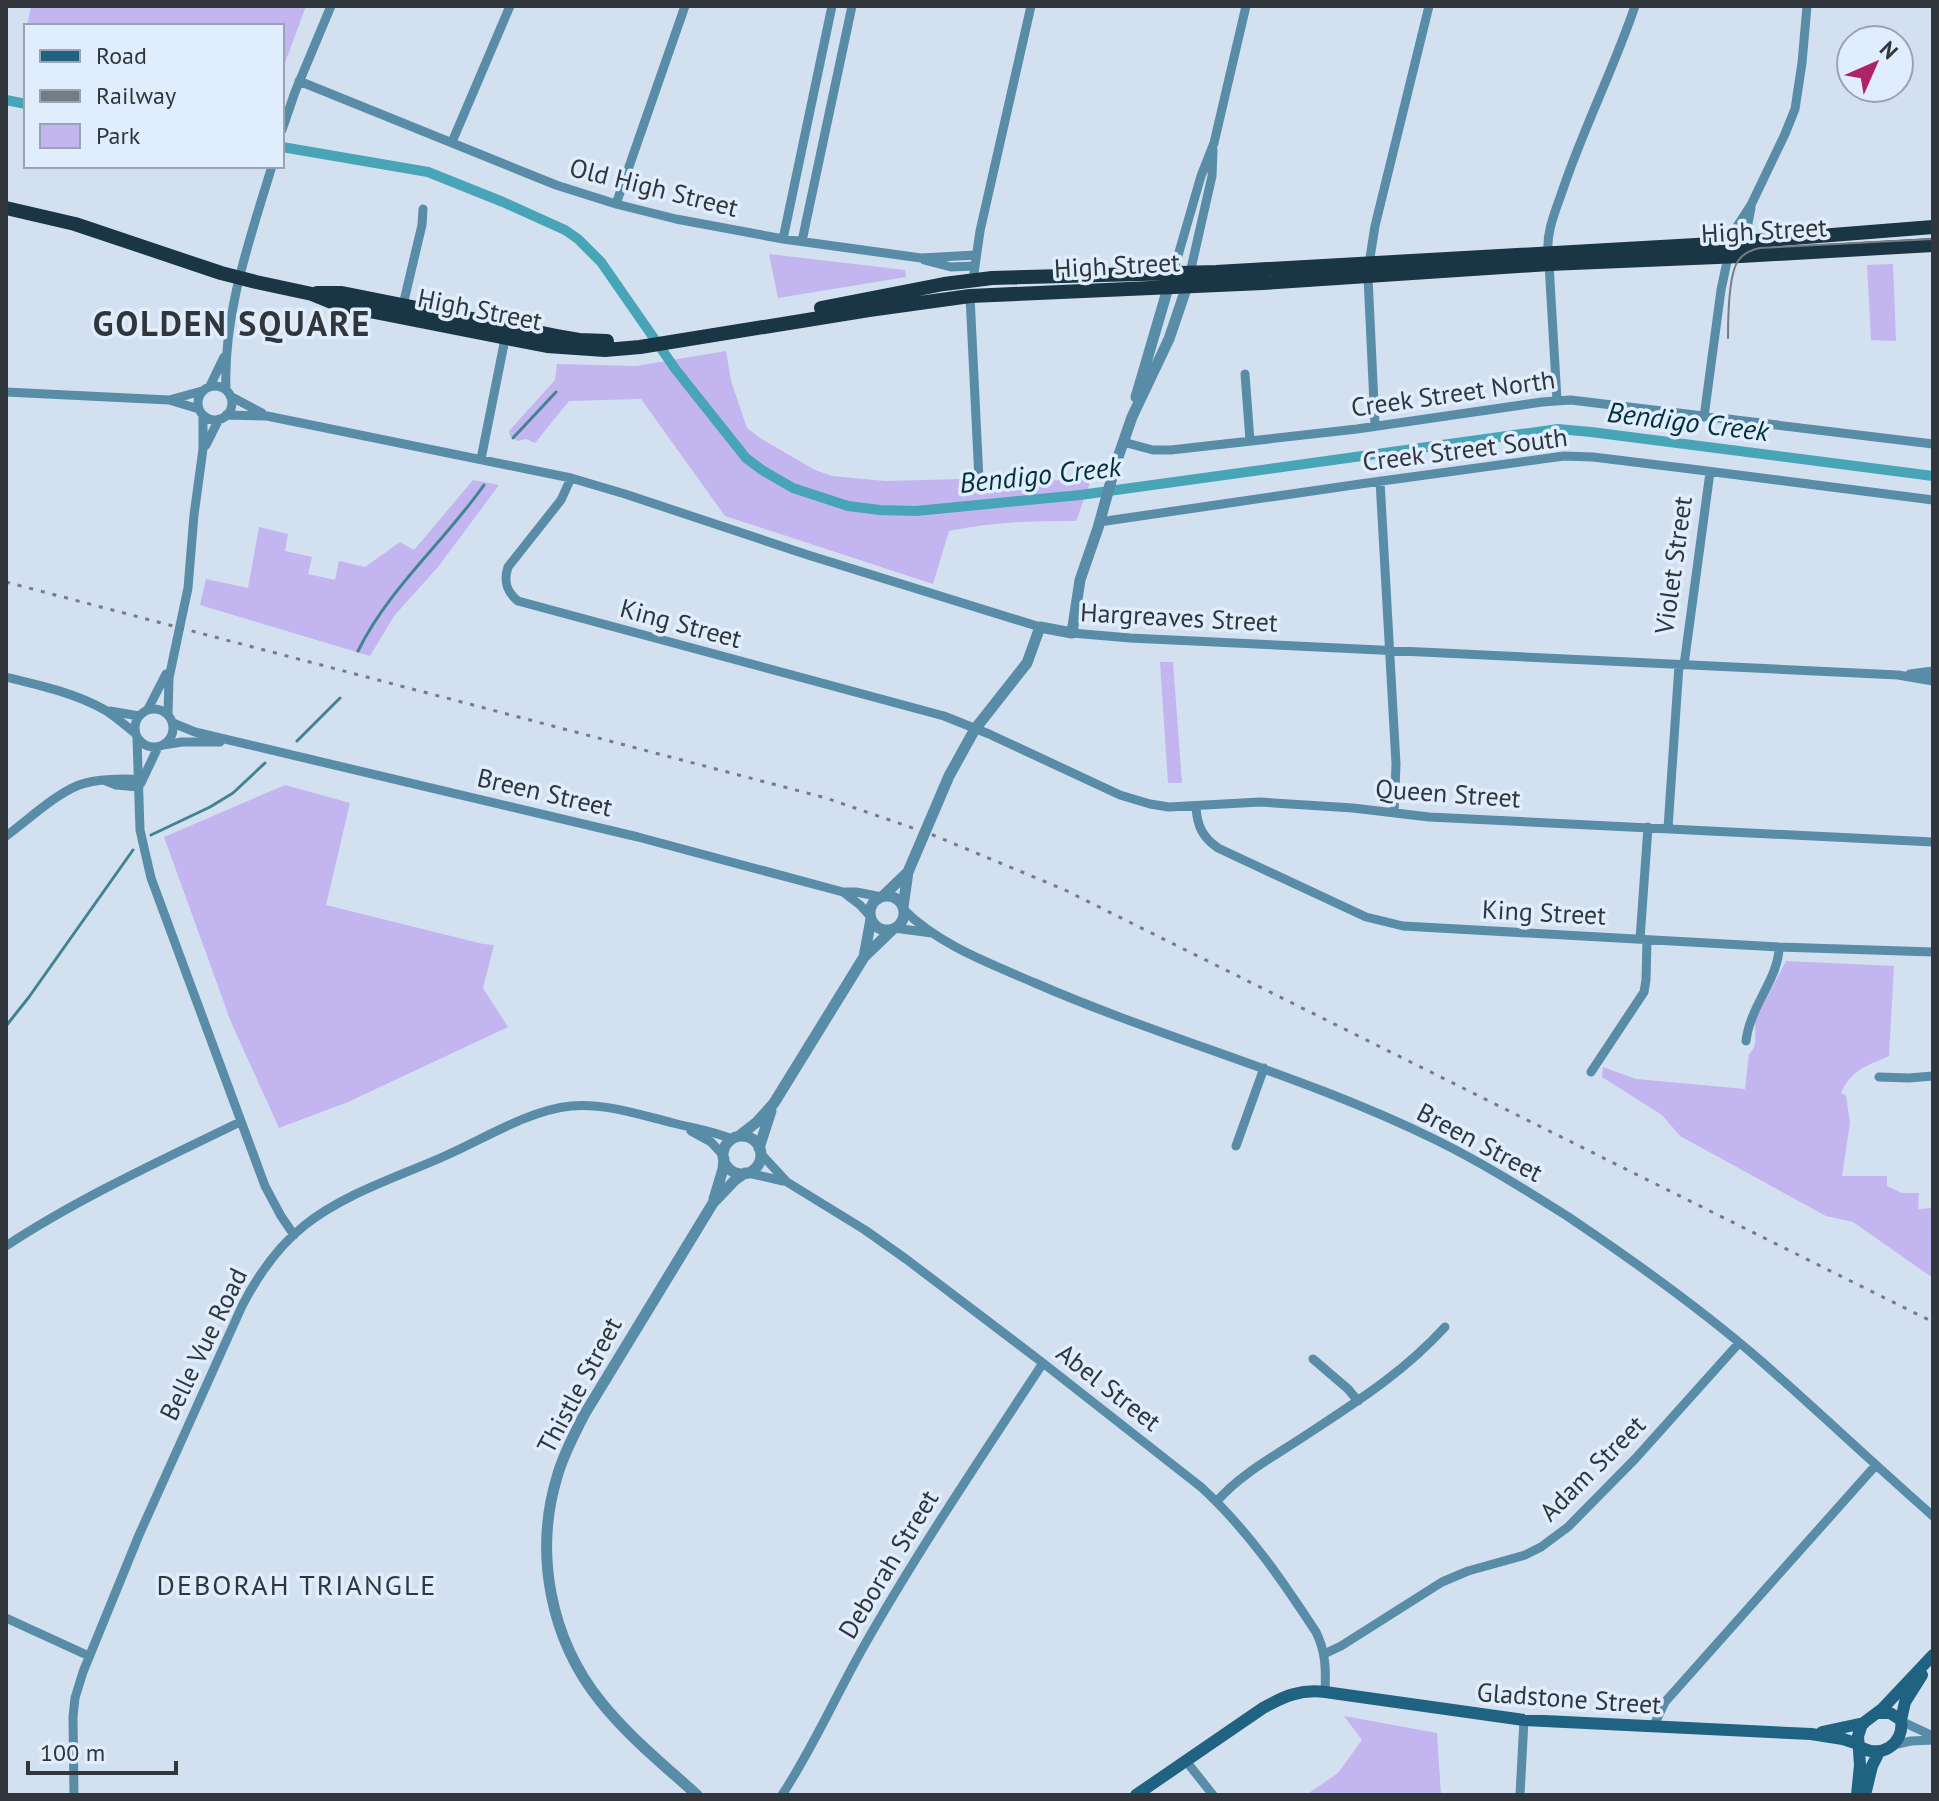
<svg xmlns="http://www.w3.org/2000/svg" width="1939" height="1801" viewBox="0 0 1939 1801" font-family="'PT Sans',sans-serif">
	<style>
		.green { fill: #c3b5f0 }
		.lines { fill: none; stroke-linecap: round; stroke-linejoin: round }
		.stream { stroke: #408492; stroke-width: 3 }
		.canal { stroke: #47a5b7; stroke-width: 10 }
		.minor { stroke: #598ca7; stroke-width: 9 }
		.tertiary { stroke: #598ca7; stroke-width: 11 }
		.secondary { stroke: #1f6281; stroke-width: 12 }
		.trunk { stroke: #1a3543; stroke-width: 14 }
		.tram { stroke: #747c86; stroke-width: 2 }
		.rail { stroke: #747c86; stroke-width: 3; stroke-dasharray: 4 8; stroke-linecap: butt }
		.labels { text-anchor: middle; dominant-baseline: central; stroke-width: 7; stroke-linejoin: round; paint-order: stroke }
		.street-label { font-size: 26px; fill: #31363c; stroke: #e0edfd }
		.water-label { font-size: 28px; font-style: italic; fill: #023038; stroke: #e0edfd }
		.neighbourhood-label { font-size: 28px; letter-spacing: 2px; fill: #31363c; stroke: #e0edfd }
		.district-label { font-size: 34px; font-weight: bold; letter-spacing: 2px; fill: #31363c; stroke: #e0edfd }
	</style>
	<rect width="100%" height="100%" fill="#d3e0f0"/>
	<path class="green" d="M31,6H306L282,71V26H27Z
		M769,254L905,270L906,277L778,298Z
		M1893,264L1896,341L1871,340L1867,265Z
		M726,351L731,381L747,428L760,438L815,470L832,476L885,481L962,479L995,486L1080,478L1094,472L1076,521C1032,521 991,522 949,531L933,584L725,516L641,399L569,401L535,443L526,439L518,441L510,436L509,431L555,380L557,364L636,366Z
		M473,480L499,485L438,567L394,616L370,656L200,605L206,579L248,588L259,527L288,534L285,551L312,557L308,574L335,580L339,561L365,567L400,542L414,550Z
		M1160,662H1173L1182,783H1168Z
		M285,785L350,803L326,905L483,944L494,945L483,988L508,1027L348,1102L279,1128L231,1022L164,837Z
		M1786,961L1894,966L1889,1056C1865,1067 1852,1069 1841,1093L1846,1095L1850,1123L1842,1176H1887V1186L1902,1193H1919L1918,1209L1933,1208V1278L1853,1222L1826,1216L1680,1136L1662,1115L1602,1077L1603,1067L1636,1079L1745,1089L1749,1054C1760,1044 1753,1031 1756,1018Z
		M1344,1716L1437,1733L1441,1795H1306L1338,1773L1362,1740Z"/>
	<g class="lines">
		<path class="stream" d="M513,438L556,392
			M358,651C389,588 444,542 484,485
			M297,741L340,698
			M151,835L210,807L233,793L265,763
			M6,1026L29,997L133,850"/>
		<path class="canal" d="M6,100L26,104
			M282,147L428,172L503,202L565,230L578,239L601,262L676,370L746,458L762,470L793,488L848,506L880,510L916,511L1080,495L1558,429L1591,432L1933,476"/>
		<path class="minor" d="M299,81L556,185L616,204L676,219L783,239L921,258L976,255
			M282,130L295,92L331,6
			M452,142L510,6
			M616,204L685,6
			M783,239L832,6
			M802,241L852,6
			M1749,242L1748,223L1751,208
			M1731,243L1736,228L1751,205L1785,134L1795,109L1802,63L1807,6
			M1548,254C1546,231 1556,210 1563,189C1584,127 1614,68 1635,6
			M924,260L951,267L975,266
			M1369,264L1375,226L1429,6
			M1549,264L1557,400
			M1173,273L1201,176L1214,143L1246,6
			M1190,273L1212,176L1213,150
			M1368,277L1375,425
			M973,280L980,231L1031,6
			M970,296L979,480
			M403,305L422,225L423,209
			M1245,374L1250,441
			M198 403a17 17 0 1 1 34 0a17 17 0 1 1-34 0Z
			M210,386L224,357
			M226,390C223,313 250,239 272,166
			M6,392L169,400L199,409
			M230,396L262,413
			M169,400L202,391
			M226,415L267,416L571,478L625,494L808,555L1040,627
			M1704,417L1721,290L1728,257
			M1123,442L1153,450H1171L1357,429L1542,402L1571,400L1933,444
			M206,445L219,419
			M481,459L505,339
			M571,478L561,500L508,567C503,582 507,592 518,601L944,716L989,734L1120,795L1150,804L1169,807L1260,802L1353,808L1429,817L1933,842
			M1380,481L1396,764L1394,813
			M1099,522L1360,484L1564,456L1593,457L1691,469L1933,500
			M1072,633L1130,638L1898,675L1933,681
			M1684,665L1710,472
			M1910,674L1933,671
			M6,677C39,685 75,693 105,710C116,717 126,726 136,734
			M135 728a19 19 0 1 1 38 0a19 19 0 1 1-38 0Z
			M148,709L166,674
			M110,711L139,716
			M168,714L169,678L188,588L194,515L203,449V415
			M173,723L195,732L638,837L843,892H856L882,897
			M137,738L140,830L151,878L265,1186L281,1216L294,1235
			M163,745L182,742H220
			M106,781L116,785L139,787
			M141,783L158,747
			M1196,807C1197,825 1202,837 1218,848L1366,917L1403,926L1779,947L1933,952
			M1668,828L1679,665
			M6,836C28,820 54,795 79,785C95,779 125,778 142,780
			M843,892L860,905L871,917
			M903,909C939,945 989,963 1035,983C1166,1040 1306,1076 1436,1140C1481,1162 1524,1189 1567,1216C1634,1261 1700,1308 1761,1361C1819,1412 1875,1465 1933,1516
			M894,928L932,933
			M1640,939L1648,827
			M1746,1041C1750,1006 1779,978 1779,947
			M1591,1072L1644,992L1646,980L1647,940
			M1879,1077L1909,1078L1933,1076
			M691,1131L711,1142L723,1155
			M1236,1146L1264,1068
			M761,1154L787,1182L865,1230L906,1259L1043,1363L1201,1487C1247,1529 1282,1580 1316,1632C1326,1652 1326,1671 1325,1692
			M748,1173L783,1181
			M6,1246C79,1198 162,1160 240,1122
			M1313,1359L1348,1389L1358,1401
			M1217,1501C1240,1475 1271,1458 1300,1439C1353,1404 1401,1375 1445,1327
			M6,1618L89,1656
			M1324,1654L1341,1646L1442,1582L1468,1571L1525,1555L1541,1547L1568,1527L1635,1459L1739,1343
			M1901,1721L1933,1736
			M1653,1727L1665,1702L1876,1465
			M1893,1745L1911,1741L1933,1740
			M1186,1761L1213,1795
			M74,1795L73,1717L75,1698L83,1672L139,1535L242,1306C258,1275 277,1247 305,1225C345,1193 401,1176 447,1155C485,1138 530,1110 571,1106C606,1103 640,1115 673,1123C693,1128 713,1131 732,1139
			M782,1795C813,1748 836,1695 864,1646C919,1549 982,1456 1043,1363
			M1520,1795L1524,1720"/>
		<path class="tertiary" d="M1136,397L1168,288
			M883,896L908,872
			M870 913a17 17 0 1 1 34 0a17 17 0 1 1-34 0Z
			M903,907L908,872L949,776L975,729L1027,663L1040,627L1072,633L1080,580L1098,528L1116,463L1132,417L1169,339L1187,286
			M864,957L871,919
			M739,1136L757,1122L774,1103L864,957L893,929
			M723 1155a19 19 0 1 1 38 0a19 19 0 1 1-38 0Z
			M759,1148L771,1111
			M714,1199L723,1169L724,1159
			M697,1795C664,1765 629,1737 601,1702C550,1639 534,1553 557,1477C563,1455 574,1435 584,1415L713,1203L735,1180L745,1173"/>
		<path class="secondary" d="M1901,1720L1905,1702L1922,1675
			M1822,1732L1864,1723
			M1859,1746C1879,1760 1905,1745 1901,1720L1890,1713H1878
			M1136,1795L1263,1708C1284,1696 1301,1689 1325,1692L1524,1720L1811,1734L1843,1739L1858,1744
			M1857,1795L1860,1765L1858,1736L1862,1724L1882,1709L1933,1655
			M1865,1795L1872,1766L1879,1752"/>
		<path class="trunk" d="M6,208L75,224L221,273L256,282L312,294L339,305L547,346L605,350L640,347L869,310L970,296L1263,283L1549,264L1741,256L1933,245
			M317,293H342L557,336L579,340L607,341
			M821,308L944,284L992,278L1216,272L1731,243L1933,227"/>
		<path class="tram" d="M1728,338C1728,320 1728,275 1738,261C1743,253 1751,250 1760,248L1933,239"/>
		<path class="rail" d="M6,582L826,798L933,835L1065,890L1933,1322"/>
	</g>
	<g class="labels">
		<g class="street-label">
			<text transform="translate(654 187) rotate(14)">Old High Street</text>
			<text transform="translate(1764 230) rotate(-3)">High Street</text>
			<text transform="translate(1117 265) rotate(-3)">High Street</text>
			<text transform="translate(480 309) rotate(11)">High Street</text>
			<text transform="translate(1453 393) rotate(-8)">Creek Street North</text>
			<text transform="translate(1465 449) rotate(-7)">Creek Street South</text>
			<text transform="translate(1673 565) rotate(-82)">Violet Street</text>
			<text transform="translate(1179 617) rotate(3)">Hargreaves Street</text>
			<text transform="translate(681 623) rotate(15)">King Street</text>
			<text transform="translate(545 792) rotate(13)">Breen Street</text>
			<text transform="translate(1448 793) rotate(4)">Queen Street</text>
			<text transform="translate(1544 912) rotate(3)">King Street</text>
			<text transform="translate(1480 1142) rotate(28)">Breen Street</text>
			<text transform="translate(203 1344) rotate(-64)">Belle Vue Road</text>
			<text transform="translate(579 1385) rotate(-62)">Thistle Street</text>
			<text transform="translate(1109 1387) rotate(38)">Abel Street</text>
			<text transform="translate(1592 1468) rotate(-45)">Adam Street</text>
			<text transform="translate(888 1564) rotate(-59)">Deborah Street</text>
			<text transform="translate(1569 1698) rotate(4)">Gladstone Street</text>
		</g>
		<g class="water-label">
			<text transform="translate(1688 421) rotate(7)">Bendigo Creek</text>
			<text transform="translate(1040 474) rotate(-6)">Bendigo Creek</text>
		</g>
		<g class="neighbourhood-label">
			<text x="297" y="1584">DEBORAH TRIANGLE</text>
		</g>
		<g class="district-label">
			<text x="232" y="323">GOLDEN SQUARE</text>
		</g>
	</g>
	<rect width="1939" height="1801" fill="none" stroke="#31363c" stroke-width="16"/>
	<rect x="24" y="24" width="260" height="144" fill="#e0edfd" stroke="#9aa4b0" stroke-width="2"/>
	<rect x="40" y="50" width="40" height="12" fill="#1f6281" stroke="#9aa4b0" stroke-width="2"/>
	<text x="96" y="64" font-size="24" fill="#31363c">Road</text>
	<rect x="40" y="90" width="40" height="12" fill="#747c86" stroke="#9aa4b0" stroke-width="2"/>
	<text x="96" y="104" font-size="24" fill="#31363c">Railway</text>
	<rect x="40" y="124" width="40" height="24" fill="#c3b5f0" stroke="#9aa4b0" stroke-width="2"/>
	<text x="96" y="144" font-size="24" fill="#31363c">Park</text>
	<g transform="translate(1875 64) rotate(45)"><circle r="38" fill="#e0edfd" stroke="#9aa4b0" stroke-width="2"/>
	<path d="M0-6L14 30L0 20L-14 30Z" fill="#ad2366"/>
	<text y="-12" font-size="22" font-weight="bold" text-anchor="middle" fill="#31363c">N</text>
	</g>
	<path d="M28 1761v12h148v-12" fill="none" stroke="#31363c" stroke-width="4"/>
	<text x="40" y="1761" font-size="24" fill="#31363c" stroke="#e0edfd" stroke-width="6" paint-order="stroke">100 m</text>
</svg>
